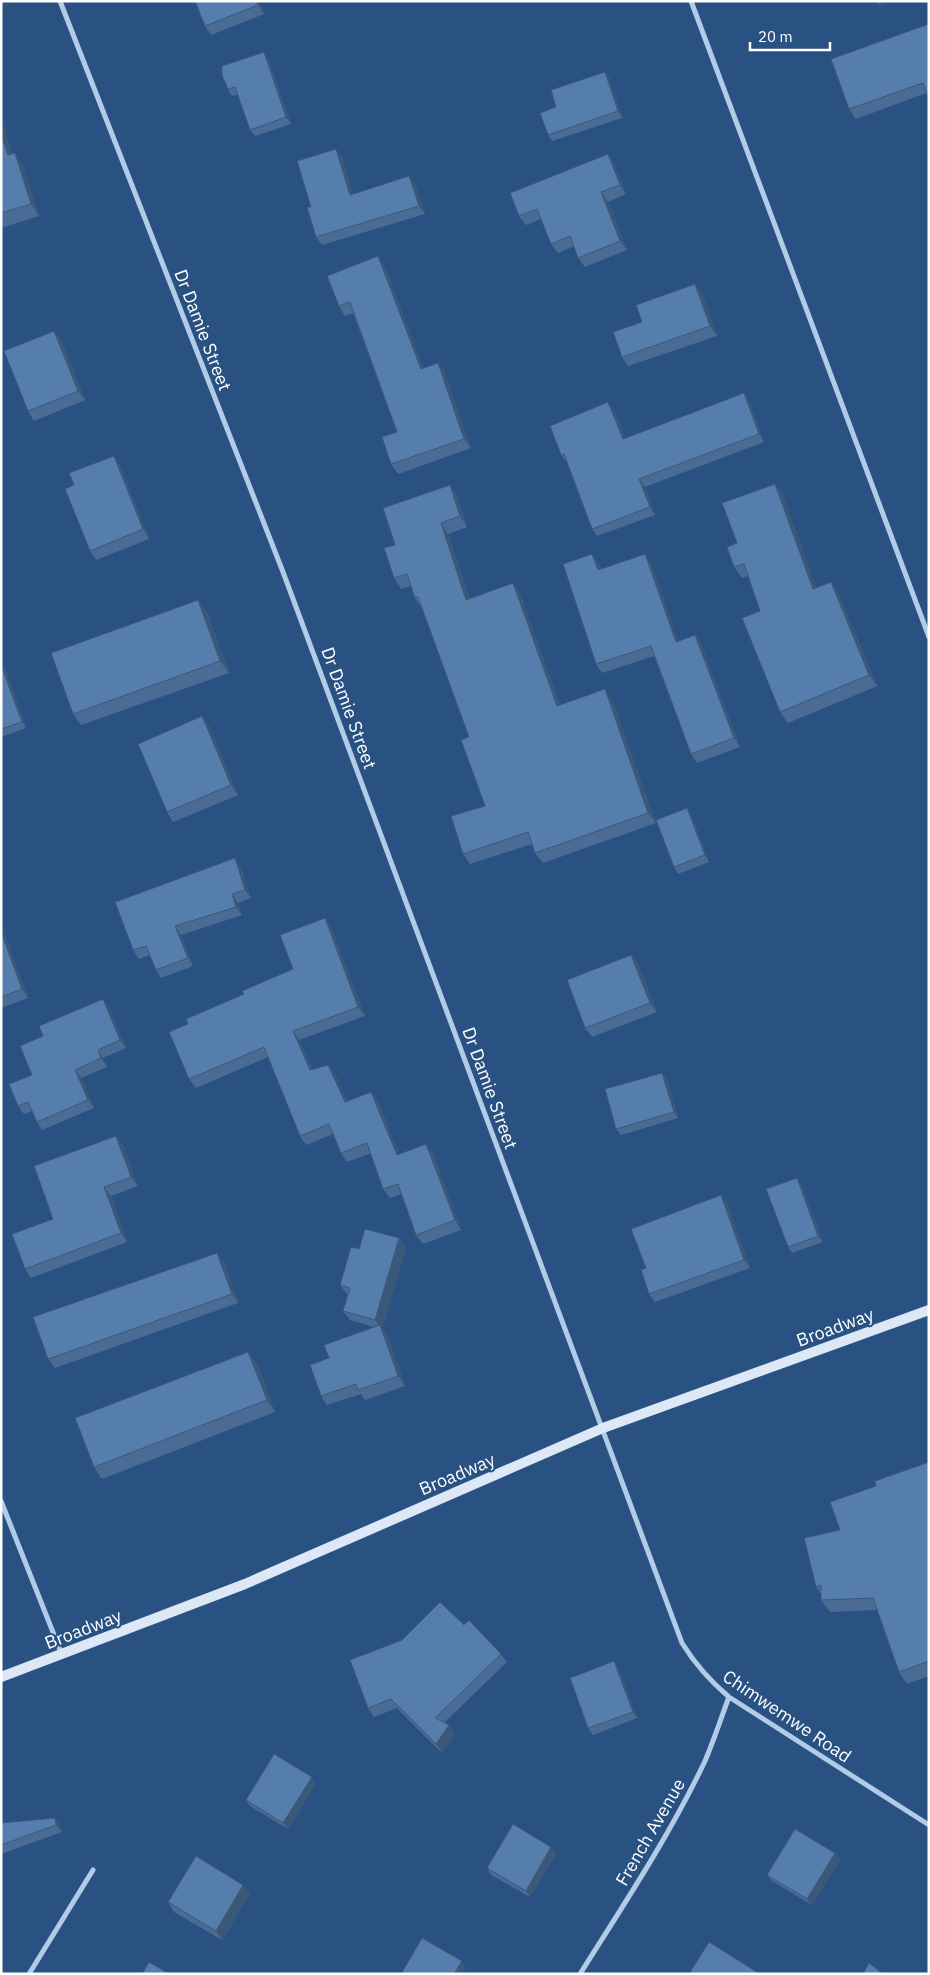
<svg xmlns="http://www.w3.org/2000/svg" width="930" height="1975" viewBox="0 0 930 1975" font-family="'IBM Plex Sans',sans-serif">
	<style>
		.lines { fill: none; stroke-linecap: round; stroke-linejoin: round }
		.minor { stroke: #b2cbe6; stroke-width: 5 }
		.secondary { stroke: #dce8f6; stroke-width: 10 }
		.wall { fill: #4a6c94 }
		.shaded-wall { fill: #3c5878 }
		.building { fill: #567eac; stroke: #3c5878 }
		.labels { text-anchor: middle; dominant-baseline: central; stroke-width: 4; stroke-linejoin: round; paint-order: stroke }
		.street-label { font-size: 18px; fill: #fff; stroke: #295283 }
	</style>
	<rect width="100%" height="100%" fill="#295283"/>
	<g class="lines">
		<path class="minor" d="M60,1L283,572L682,1643C695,1664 710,1681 729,1697L929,1825
			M691,1L929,637
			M1,1501L62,1655
			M29,1974L93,1870
			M580,1974C624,1904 670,1835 705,1761C714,1740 721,1718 729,1697"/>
		<path class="secondary" d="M1,1677L245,1584L603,1428L929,1310"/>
	</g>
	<path class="wall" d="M259,1L264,14L211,35L205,26Z
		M877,1H886L879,4Z
		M929,24V100L926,93L856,119L849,109Z
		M268,58L291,124L255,136L250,130L238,94L232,96L228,89Z
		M605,72L609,78L622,118L552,141L548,135L556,107Z
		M1,120L12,154L23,165L39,216L1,228Z
		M608,154L614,163L626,194L608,202L627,250L585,267L578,258L574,246L558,253L551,244L541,219L526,225L519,216Z
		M342,157L353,194L415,184L425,214L322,245L316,237L311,207Z
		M385,266L423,368L438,363L444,372L471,448L398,474L391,464L397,432L353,313L345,316L339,306Z
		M702,293L717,336L628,366L622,357L642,322Z
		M61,340L85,400L34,421L28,411Z
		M749,401L764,442L645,487L655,515L597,536L592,529L567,463L561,455L614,410L625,439Z
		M120,465L149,539L96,560L90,551Z
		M775,484L783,495L816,588L831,582L838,593L877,686L788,723L780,712L760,611L748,576L742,578L734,567L737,543Z
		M450,485L457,496L467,527L448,534L470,599L513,583L520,594L560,705L612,700L656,823L543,863L535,853L532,844L470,864L463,854L485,806L469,737L422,609L415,598L411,586L401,589L394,578L395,545Z
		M592,554L598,563L601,569L645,554L651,563L678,641L695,635L701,644L740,747L697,763L691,754L654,656L602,673L596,664Z
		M207,612L229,673L81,725L73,714Z
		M1,665L6,671L26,728L1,737Z
		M209,726L238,795L173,822L167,812Z
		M687,808L691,815L709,862L678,874L674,867Z
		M240,866L251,898L238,903L242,915L181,935L193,966L161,978L156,970L150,955L139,959L133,950Z
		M325,918L331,927L365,1016L299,1040L312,1069L335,1074L347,1102L371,1092L378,1101L399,1154L433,1153L461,1230L423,1244L416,1235L401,1194L390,1198L383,1189L371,1153L347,1162L341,1153L333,1134L306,1145L300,1136L268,1057L196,1088L189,1079L188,1024L293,969Z
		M1,931L6,938L28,998L1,1008Z
		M631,955L638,964L657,1012L592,1037L585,1028Z
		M103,999L109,1007L126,1048L103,1058L107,1067L81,1078L94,1108L42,1130L37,1122L32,1111L24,1114L18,1106L32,1075L43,1036Z
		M662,1073L667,1079L678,1118L621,1135L616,1129Z
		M123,1145L138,1186L111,1196L127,1242L31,1278L25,1269L53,1219Z
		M801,1184L823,1242L792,1253L788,1247Z
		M727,1203L750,1268L655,1302L649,1294L646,1268Z
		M399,1238L406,1248L382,1328L387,1334L405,1386L365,1400L361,1394L327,1405L321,1396L374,1327L350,1320L343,1311L348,1295L347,1294L340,1285L359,1249Z
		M224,1262L238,1303L55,1368L48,1359Z
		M248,1352L257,1364L275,1412L102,1479L94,1467Z
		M929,1462V1676L907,1684L899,1672L877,1610L830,1612L821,1600V1594L816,1587L840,1530L876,1486Z
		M464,1625L501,1654L507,1662L445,1722L455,1733L442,1753L397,1708L374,1717L368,1708Z
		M618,1667L637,1718L593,1735L588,1728Z
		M316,1783L288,1829L250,1806L246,1800Z
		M1,1823L60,1825L62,1832L1,1854Z
		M835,1853L840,1859L812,1905L772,1881L767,1875Z
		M556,1854L530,1897L491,1875L487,1868Z
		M250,1894L222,1940L174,1912L168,1902Z"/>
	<path class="shaded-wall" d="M256,1H259L264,14L258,5Z
		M264,52L268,58L291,124L286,117Z
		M605,72L609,78L622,118L618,111Z
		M1,120L16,167L8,155L1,135Z
		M336,149L342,157L356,203L350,195Z
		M15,153L23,165L39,216L31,204Z
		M608,154L614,163L626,194L620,185Z
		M409,176L415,184L425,214L419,206Z
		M601,192L608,202L627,250L620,241Z
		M378,256L385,266L427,378L421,369Z
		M695,284L702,293L717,336L710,326Z
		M54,331L61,340L85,400L78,391Z
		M438,363L444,372L471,448L464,439Z
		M744,393L749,401L764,442L759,434Z
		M608,402L614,410L628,447L623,439Z
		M114,456L120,465L149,539L143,529Z
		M639,479L645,487L655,515L650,507Z
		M775,484L783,495L821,600L813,589Z
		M450,485L457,496L467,527L460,516Z
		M441,523L448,534L474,611L466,600Z
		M592,554L598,563L604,579L598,570Z
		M645,554L651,563L682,651L676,642Z
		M831,582L838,593L877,686L869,675Z
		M513,583L520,594L564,717L557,706Z
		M198,600L207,612L229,673L220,661Z
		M695,635L701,644L740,747L734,738Z
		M1,665L6,671L26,728L22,722Z
		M605,689L612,700L656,823L648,813Z
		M202,716L209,726L238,795L231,785Z
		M687,808L691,815L709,862L705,855Z
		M235,858L240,866L251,898L245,890Z
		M232,894L238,903L242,915L236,907Z
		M325,918L331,927L365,1016L358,1007Z
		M175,926L181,935L193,966L188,958Z
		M1,931L6,938L28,998L22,989Z
		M631,955L638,964L657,1012L650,1003Z
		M103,999L109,1007L126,1048L120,1040Z
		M293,1031L299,1040L316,1079L310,1070Z
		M98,1050L103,1058L107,1067L101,1058Z
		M328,1065L335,1074L351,1112L345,1102Z
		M75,1070L81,1078L94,1108L88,1100Z
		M662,1073L667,1079L678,1118L674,1112Z
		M371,1092L378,1101L403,1164L397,1155Z
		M116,1136L123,1145L138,1186L131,1177Z
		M426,1144L433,1153L461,1230L455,1220Z
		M797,1178L801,1184L823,1242L818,1236Z
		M104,1187L111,1196L127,1242L121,1233Z
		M721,1195L727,1203L750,1268L744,1260Z
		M399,1238L406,1248L382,1328L387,1334L405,1386L398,1376L382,1329L375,1320Z
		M217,1253L224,1262L238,1303L232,1294Z
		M248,1352L257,1364L275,1412L267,1400Z
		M614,1661L618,1667L637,1718L633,1712Z
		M449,1725L455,1733L442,1753L436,1744Z
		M312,1777L316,1783L288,1829L283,1823Z
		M55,1818L60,1825L62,1832L56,1825Z
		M551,1847L556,1854L530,1897L526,1891Z
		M835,1853L840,1859L812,1905L807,1899Z
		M243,1885L250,1894L222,1940L216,1931Z
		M462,1961L466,1968L462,1974H454Z"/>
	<path class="building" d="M195,1H256L258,5L205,26Z
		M929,24V100L923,83L849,109L831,59Z
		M264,52L286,117L250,130L235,87L228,89L222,75V66Z
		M605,72L618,111L548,135L540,113L556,107L551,90Z
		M1,135L8,155L15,153L31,204L1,213Z
		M336,149L350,195L409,176L419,206L316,237L307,207H311L297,161Z
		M608,154L620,185L601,192L620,241L578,258L570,236L551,244L537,209L519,216L510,193Z
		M378,256L421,369L438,363L464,439L391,464L382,437L397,432L350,302L339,306L327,276Z
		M695,284L710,326L622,357L613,332L642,322L636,305Z
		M54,331L78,391L28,411L4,351Z
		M744,393L759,434L639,479L650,507L592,529L564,454L561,455L550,426L608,402L623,439Z
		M114,456L143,529L90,551L65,489L74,485L69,473Z
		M775,484L813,589L831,582L869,675L780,712L742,618L760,611L744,564L734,567L727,547L737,543L722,503Z
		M450,485L460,516L441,523L466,600L513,583L557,706L605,689L648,813L535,853L528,832L463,854L451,816L485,806L461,740L469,737L418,597L415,598L407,574L394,578L384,548L395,545L383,508Z
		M592,554L598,570L645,554L676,642L695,635L734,738L691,754L651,646L596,664L563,564Z
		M198,600L220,661L73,714L51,653Z
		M1,665L22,722L1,729Z
		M202,716L231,785L167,812L138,744Z
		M687,808L705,855L674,867L656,820Z
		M235,858L245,890L232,894L236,907L175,926L188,958L156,970L146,946L133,950L115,902Z
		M325,918L358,1007L293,1031L310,1070L328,1065L345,1102L371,1092L397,1155L426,1144L455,1220L416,1235L398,1184L383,1189L367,1143L341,1153L329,1124L300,1136L264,1047L189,1079L169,1032L188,1024L186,1019L244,994L242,991L293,969L280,935Z
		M1,932L22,989L1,997Z
		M631,955L650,1003L585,1028L567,980Z
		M103,999L120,1040L98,1050L101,1058L75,1070L88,1100L37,1122L28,1102L18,1106L9,1084L32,1075L20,1046L43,1036L39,1026Z
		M662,1073L674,1112L616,1129L605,1089Z
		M116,1136L131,1177L104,1187L121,1233L25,1269L12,1234L53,1219L34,1166Z
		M797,1178L818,1236L788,1247L766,1189Z
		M721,1195L744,1260L649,1294L641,1270L646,1268L631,1229Z
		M365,1229L399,1238L375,1320L343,1311L350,1288L340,1285L351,1247L359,1249Z
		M217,1253L232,1294L48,1359L33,1317Z
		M380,1325L398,1376L358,1390L356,1384L321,1396L310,1365L329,1358L324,1345Z
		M248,1352L267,1400L94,1467L75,1418Z
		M929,1462V1661L899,1672L873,1598L821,1600V1585L816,1587L804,1538L840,1530L830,1502L876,1486L875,1481Z
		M440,1602L464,1625L469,1620L501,1654L435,1718L449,1725L436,1744L391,1699L368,1708L350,1660L402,1640Z
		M614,1661L633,1712L588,1728L570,1678Z
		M274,1754L312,1777L283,1823L246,1800Z
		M55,1818L56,1825L1,1845V1823Z
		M513,1824L551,1847L526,1891L487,1868Z
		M795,1829L835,1853L807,1899L767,1875Z
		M196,1856L243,1885L216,1931L168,1902Z
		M422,1938L462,1961L454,1974H401Z
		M709,1942L760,1974H689Z
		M149,1962L169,1974H142Z
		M869,1963L883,1974H863Z"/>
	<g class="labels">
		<g class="street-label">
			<text transform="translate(203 330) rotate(69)">Dr Damie Street</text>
			<text transform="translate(349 708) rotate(70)">Dr Damie Street</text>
			<text transform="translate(490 1088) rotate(70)">Dr Damie Street</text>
			<text transform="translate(835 1327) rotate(-20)">Broadway</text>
			<text transform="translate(457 1474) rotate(-23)">Broadway</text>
			<text transform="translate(83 1629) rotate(-21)">Broadway</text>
			<text transform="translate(787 1716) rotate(34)">Chimwemwe Road</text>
			<text transform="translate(650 1832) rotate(-60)">French Avenue</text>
		</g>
	</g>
	<rect width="930" height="1975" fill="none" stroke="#ffffff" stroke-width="5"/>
	<path d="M750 42v8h80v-8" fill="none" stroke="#ffffff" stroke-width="2.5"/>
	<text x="758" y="42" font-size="15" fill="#ffffff" stroke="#295283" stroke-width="4" paint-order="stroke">20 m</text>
</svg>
